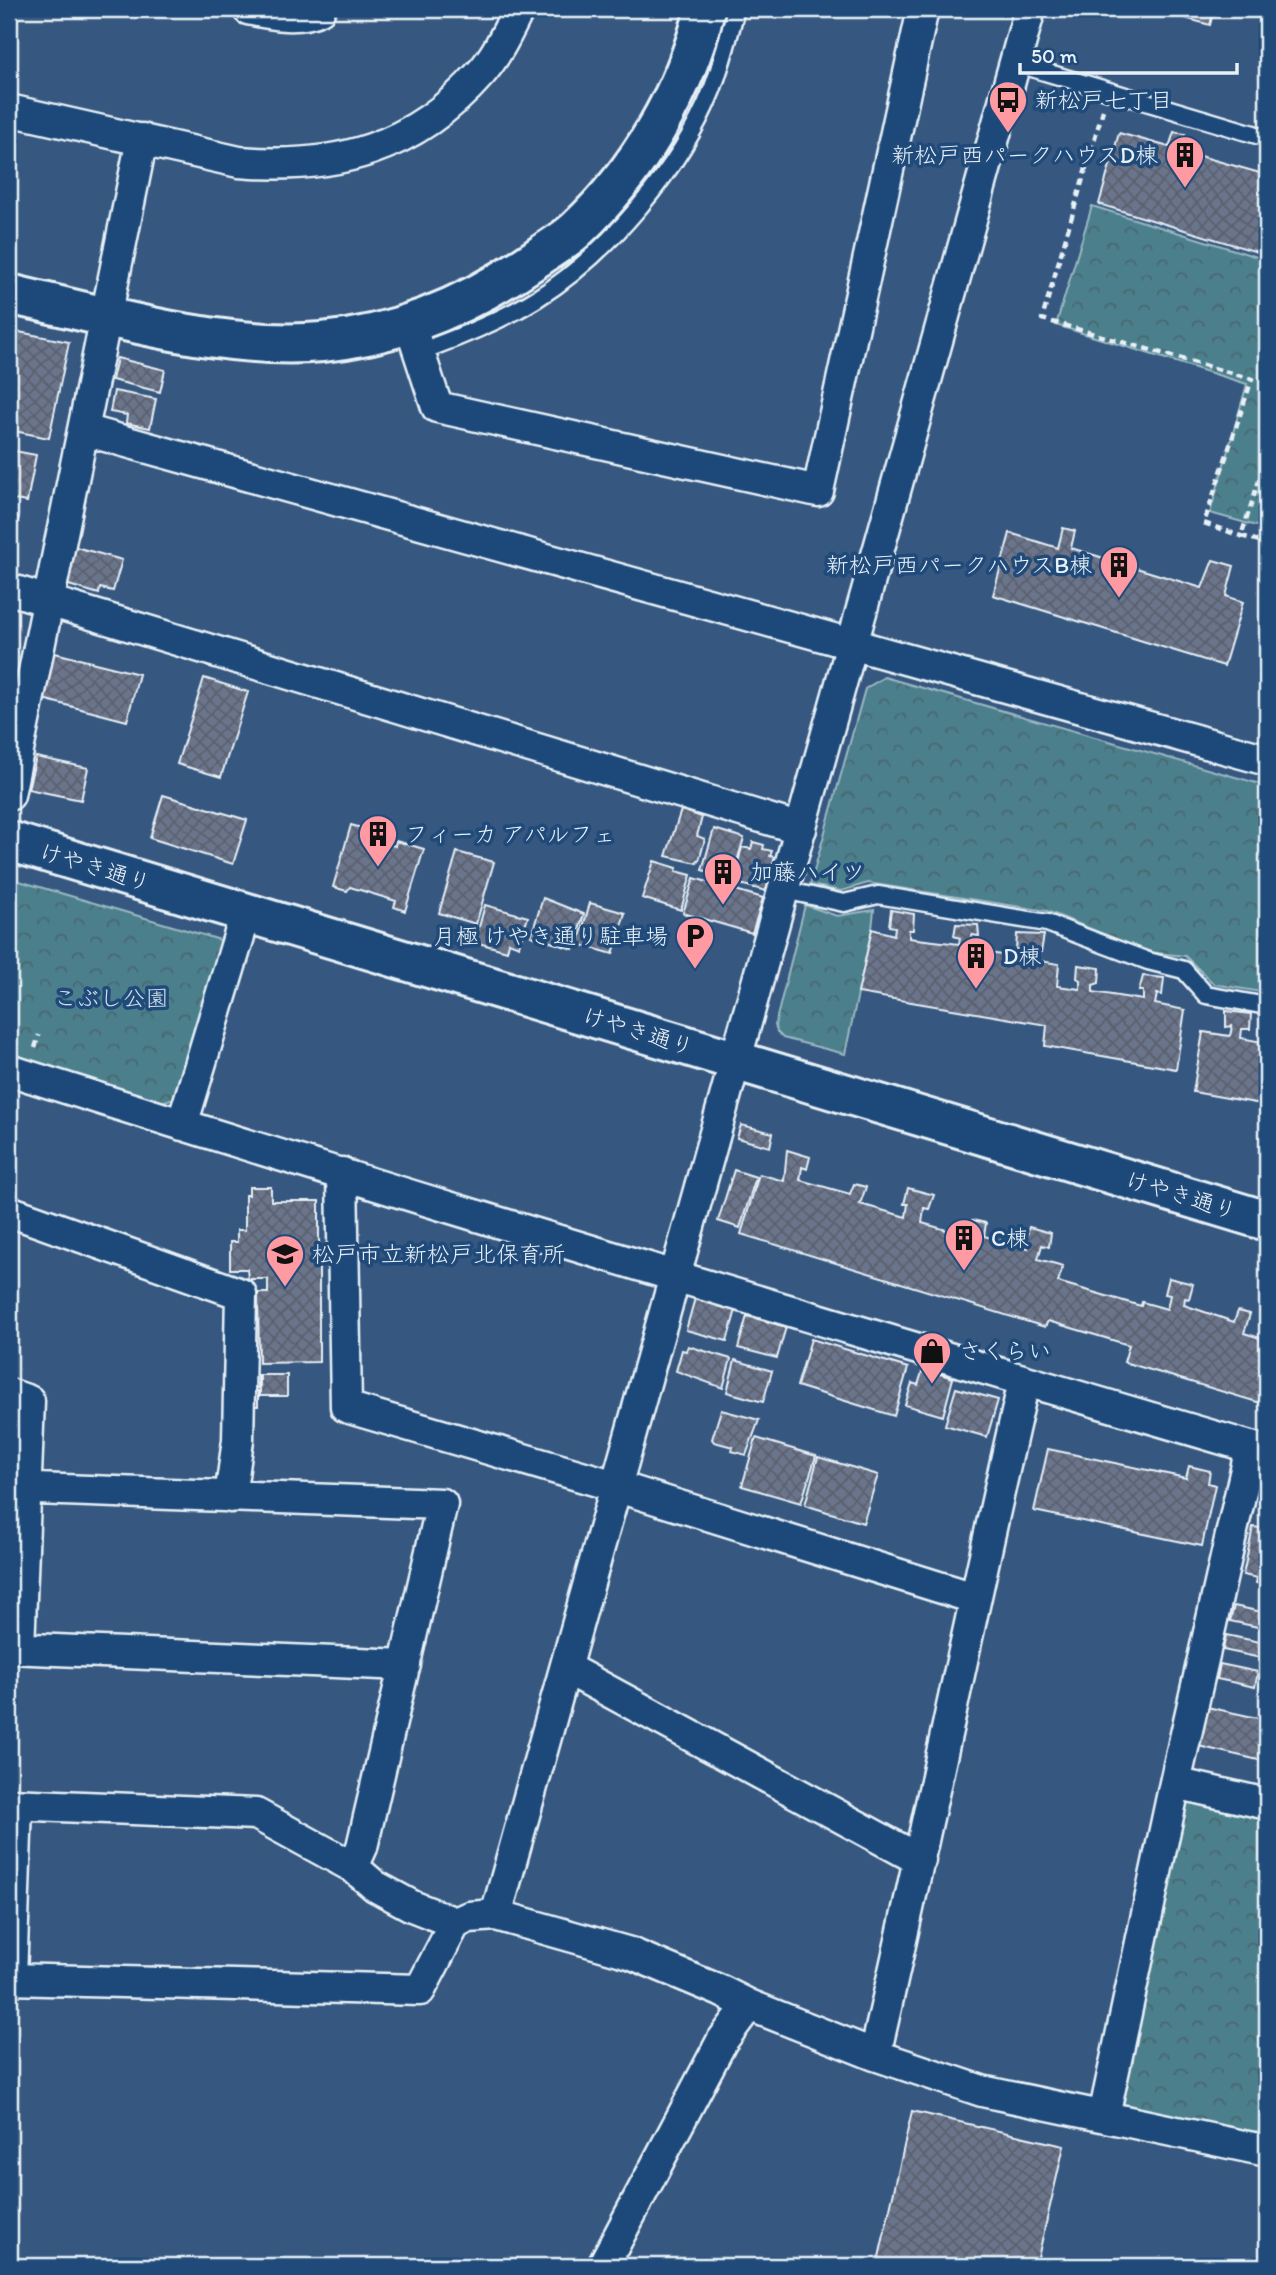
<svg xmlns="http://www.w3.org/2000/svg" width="1276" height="2275" viewBox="0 0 1276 2275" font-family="Itim,'Klee One',sans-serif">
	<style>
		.forest { fill: url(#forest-crowns); stroke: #9ab8c2; stroke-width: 2 }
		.building { fill: url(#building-cross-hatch); stroke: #e8f1f8; stroke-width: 2 }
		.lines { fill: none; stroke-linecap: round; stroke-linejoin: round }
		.service-casing { stroke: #e8f1f8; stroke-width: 21 }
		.minor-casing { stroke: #e8f1f8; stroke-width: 35 }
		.tertiary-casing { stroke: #e8f1f8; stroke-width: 44 }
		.path { stroke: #e8f1f8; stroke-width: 4.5; stroke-dasharray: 7 5; stroke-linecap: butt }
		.service { stroke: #1f4a7a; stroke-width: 16 }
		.minor { stroke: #1f4a7a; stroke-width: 30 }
		.tertiary { stroke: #1f4a7a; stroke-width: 38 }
		.labels { text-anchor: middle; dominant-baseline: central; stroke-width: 7; stroke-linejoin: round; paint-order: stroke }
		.poi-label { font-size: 23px; fill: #e8f1f8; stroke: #1f4a7a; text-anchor: start }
		.street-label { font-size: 23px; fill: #e8f1f8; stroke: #1f4a7a }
		.park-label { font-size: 23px; fill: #d1e0e8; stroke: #1f4a7a }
	</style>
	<defs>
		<pattern id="forest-crowns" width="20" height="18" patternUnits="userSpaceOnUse" patternTransform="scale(1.75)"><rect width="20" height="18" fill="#4c7f8c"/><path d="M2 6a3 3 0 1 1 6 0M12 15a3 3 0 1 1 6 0" fill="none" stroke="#49666e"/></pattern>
		<pattern id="building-cross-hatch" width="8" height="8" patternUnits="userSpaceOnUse" patternTransform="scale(1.75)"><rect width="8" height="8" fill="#6b748c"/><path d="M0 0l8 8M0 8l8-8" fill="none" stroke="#5a606e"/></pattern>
	</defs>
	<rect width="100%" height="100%" fill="#36577f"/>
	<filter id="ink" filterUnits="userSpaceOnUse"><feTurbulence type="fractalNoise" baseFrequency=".0143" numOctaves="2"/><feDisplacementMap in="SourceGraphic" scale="14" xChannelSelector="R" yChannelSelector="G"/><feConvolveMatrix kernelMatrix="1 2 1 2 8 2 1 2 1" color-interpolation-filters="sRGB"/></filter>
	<g filter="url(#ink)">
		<path class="forest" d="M1092,206L1267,260V529L1210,513L1247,384L1056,325Z
			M884,677L1267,786V993L1214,984L1185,956L1147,952L1047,911L868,883L841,891L810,885L865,689Z
			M9,878L227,942L174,1098L156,1104L9,1055Z
			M805,905L837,916L874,910L872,929L845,1054L783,1038L777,1032L775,1025Z
			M1181,1798L1267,1818V2133L1115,2111Z"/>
		<path class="building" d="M1153,9H1214L1210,25Z
			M1174,132L1185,134L1179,150L1267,175V255L1099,204L1119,133L1169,147Z
			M14,331L69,342L49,438L9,430V358Z
			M117,358L165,370L160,392L112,380Z
			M114,391L156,399L150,428L126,423L127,415L110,412Z
			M9,450L36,455L27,502L9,499Z
			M9,515L19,517L9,550Z
			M1063,528L1075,531L1071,548L1202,588L1213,560L1234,566L1226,596L1243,602L1224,666L993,595L1010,533L1058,548Z
			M72,546L122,560L113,591L100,588L99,594L62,583Z
			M47,651L139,674L127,721L35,697Z
			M204,678L248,692L221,777L177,764Z
			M36,757L88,768L81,800L28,789Z
			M163,795L247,820L233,864L150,838Z
			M681,810L702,817L697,836L705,839L699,861L698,860L697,863L666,856Z
			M351,825L383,834L380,842L395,846L396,841L424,849L405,911L394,907L396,901L350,887L347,891L333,887Z
			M714,829L744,838L735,868L727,866L724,876L702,870Z
			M753,842L764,845L763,849L772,851L770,856L775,857L766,891L733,882L742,847L751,849Z
			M457,852L494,862L476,924L439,913Z
			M654,861L677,868L676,871L691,875L681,910L642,898Z
			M694,878L763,898L752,933L683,913Z
			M543,898L584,914L573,949L531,936Z
			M590,903L625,913L613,954L578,944Z
			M485,905L528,917L519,946L509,942L507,951L475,942Z
			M891,910L914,914L913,930H909V938L959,944L960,938L954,936L956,924L978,925L979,936L972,935L970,950L1021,958L1023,950H1016L1017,934L1044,935L1041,952H1034V960L1059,964L1057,986L1080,989V980L1077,978L1078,965L1100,968L1099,983L1093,985V992L1143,1000V991H1139L1143,976L1164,978L1162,995L1157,994L1155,1004L1185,1010L1176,1069L1045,1046L1047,1025L858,993L872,929L894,935L895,927L889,926Z
			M1226,1011L1251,1014L1250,1029H1242L1241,1038L1267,1043V1105L1193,1092L1203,1032L1230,1036L1232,1026L1226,1027Z
			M741,1125L773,1133L770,1147L737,1138Z
			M787,1150L810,1157L807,1169L802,1167L800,1180L850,1194L854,1184L866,1187L860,1204L906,1217L908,1204H904L908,1188L934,1195L929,1209L924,1208L922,1223L967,1236L972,1220L986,1223L984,1236L1028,1248L1029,1240L1026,1239L1029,1227L1051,1233L1049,1247L1042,1245L1038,1259L1063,1266L1058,1282L1141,1306L1142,1302L1167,1309L1170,1295L1165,1294L1169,1278L1193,1284L1189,1299L1185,1298L1184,1305L1234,1322L1238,1311L1250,1314L1244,1333L1267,1340V1405L1124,1362L1129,1345L1048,1321L1045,1327L741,1234L759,1174L784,1181Z
			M734,1170L756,1177L740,1228L718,1221Z
			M249,1187H271V1201H319V1362L259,1363L258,1293H268V1279H248L247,1269H230V1242H237V1230H245V1195H249Z
			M695,1298L736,1310L727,1341L686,1330Z
			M747,1316L786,1327L777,1358L738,1348Z
			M811,1339L908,1368L894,1416L797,1386Z
			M688,1346L731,1359L723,1388L676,1371L682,1350L686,1351Z
			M735,1360L772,1371L763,1402L727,1392Z
			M923,1369L953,1378L943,1416L905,1405L912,1383L918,1385Z
			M251,1375H258V1388H251Z
			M260,1375H287V1396H260Z
			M956,1388L998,1400L987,1437L945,1425Z
			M251,1391H258V1406H251Z
			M721,1410L759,1420L746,1455L732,1451L733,1447L714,1442L712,1439Z
			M756,1438L816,1456L801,1503L742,1486Z
			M1048,1449L1186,1478L1189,1466L1210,1471L1208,1483L1215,1485L1202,1546L1034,1511Z
			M818,1457L878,1475L863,1523L805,1505Z
			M1253,1527L1267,1529V1585L1256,1583L1257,1578L1243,1575Z
			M1234,1606L1267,1613V1629L1230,1621Z
			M1226,1635L1265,1643L1261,1658L1223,1650Z
			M1220,1664L1258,1672L1255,1687L1217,1679Z
			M1207,1707L1267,1720V1762L1198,1746Z
			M912,2111L1064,2146L1036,2266H877Z"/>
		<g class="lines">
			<g class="service-casing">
				<path id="service" d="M1015,63L1267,138
					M435,346C470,333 504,319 536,299C607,255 681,168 712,90C722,64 729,36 736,9
					M784,890L844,903L878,895L1047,923L1148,961L1184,970L1206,995L1267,1006"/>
			</g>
			<g class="minor-casing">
				<path id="minor" d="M248,9C272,14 298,20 320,9
					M9,110L239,162C336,170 414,149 481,73C497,55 508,31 519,9
					M410,325L437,407L818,491L923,9
					M84,430L1267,760
					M9,589L801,829
					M9,795L142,139
					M9,1070C427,1203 847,1329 1267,1452
					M182,1125L246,913
					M342,1173L346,1407L615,1486L974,1598
					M9,1211L241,1294L238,1440L230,1497
					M9,1394L29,1401L19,1648
					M9,1488L442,1504L362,1847L353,1867
					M9,1648L405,1665
					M566,1668L920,1860
					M1175,1783L1267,1804
					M9,1804L256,1814L353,1867L375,1886L412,1906L455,1923
					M496,1915L1030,9
					M9,1979L420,1990L455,1923L469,1917L496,1915L630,1953L721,1991L749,2005L875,2055L982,2091L1267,2151
					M11,1979L17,1805
					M875,2055C927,1831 972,1606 1024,1382
					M1104,2116L1175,1783L1251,1447
					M603,2266L722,2041L749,2005"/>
			</g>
			<g class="tertiary-casing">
				<path id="tertiary" d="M9,294C107,316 222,351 322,342C401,335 472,303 537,258C549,249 564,241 576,230C638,172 685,92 705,9
					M9,841L1267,1221"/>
			</g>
			<path class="path" d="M1103,110L1042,319L1252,379L1204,523L1241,536
				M1267,456L1241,536L1267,543
				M35,1048L39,1035"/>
			<use href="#service" class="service"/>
			<use href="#minor" class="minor"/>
			<use href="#tertiary" class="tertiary"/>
		</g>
	</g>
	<defs>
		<g id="bus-pin" transform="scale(2.0125)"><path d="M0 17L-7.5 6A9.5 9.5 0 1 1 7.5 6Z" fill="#ff9aa2" stroke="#1f4a7a"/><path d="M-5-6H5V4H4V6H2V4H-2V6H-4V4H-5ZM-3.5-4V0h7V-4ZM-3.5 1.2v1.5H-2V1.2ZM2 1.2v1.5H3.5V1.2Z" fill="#111"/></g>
		<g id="building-pin" transform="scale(2.0125)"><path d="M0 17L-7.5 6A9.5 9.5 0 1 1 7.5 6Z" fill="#ff9aa2" stroke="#1f4a7a"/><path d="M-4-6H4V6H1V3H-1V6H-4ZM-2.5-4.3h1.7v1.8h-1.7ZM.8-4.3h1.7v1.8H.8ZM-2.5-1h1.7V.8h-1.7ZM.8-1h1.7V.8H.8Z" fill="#111"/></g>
		<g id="parking-pin" transform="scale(2.0125)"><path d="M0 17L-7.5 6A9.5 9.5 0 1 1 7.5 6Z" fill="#ff9aa2" stroke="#1f4a7a"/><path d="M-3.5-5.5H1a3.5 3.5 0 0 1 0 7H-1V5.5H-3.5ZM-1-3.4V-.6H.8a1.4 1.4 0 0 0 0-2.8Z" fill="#111"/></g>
		<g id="school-pin" transform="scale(2.0125)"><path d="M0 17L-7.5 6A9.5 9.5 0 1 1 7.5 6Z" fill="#ff9aa2" stroke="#1f4a7a"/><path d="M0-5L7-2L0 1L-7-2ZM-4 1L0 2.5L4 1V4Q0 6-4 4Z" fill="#111"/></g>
		<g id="shop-pin" transform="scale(2.0125)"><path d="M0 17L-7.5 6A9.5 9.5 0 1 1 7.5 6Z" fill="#ff9aa2" stroke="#1f4a7a"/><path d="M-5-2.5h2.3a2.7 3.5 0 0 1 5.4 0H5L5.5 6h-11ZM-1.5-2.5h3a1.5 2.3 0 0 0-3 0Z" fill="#111"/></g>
	</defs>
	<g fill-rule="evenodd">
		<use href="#bus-pin" x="1008" y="100"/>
		<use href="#building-pin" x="1185" y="155"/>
		<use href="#building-pin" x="1119" y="565"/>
		<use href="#building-pin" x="378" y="834"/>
		<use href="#building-pin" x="723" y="872"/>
		<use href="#parking-pin" x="695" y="936"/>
		<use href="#building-pin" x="976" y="956"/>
		<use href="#building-pin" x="964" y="1238"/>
		<use href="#school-pin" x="285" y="1254"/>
		<use href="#shop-pin" x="932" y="1351"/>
	</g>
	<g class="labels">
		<g class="poi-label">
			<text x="1035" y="100">新松戸七丁目</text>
			<text x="1158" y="155" text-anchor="end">新松戸西パークハウスD棟</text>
			<text x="1092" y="565" text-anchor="end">新松戸西パークハウスB棟</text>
			<text x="405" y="834">フィーカ アパルフェ</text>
			<text x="750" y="872">加藤ハイツ</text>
			<text x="668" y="936" text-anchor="end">月極 けやき通り駐車場</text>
			<text x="1003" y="956">D棟</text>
			<text x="991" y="1238">C棟</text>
			<text x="312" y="1254">松戸市立新松戸北保育所</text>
			<text x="959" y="1351">さくらい</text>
		</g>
		<g class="street-label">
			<text transform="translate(95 867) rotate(17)">けやき通り</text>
			<text transform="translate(638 1031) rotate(17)">けやき通り</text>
			<text transform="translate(1181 1195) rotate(17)">けやき通り</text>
		</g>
		<g class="park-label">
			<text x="111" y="998">こぶし公園</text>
		</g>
	</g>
	<rect width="1276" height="2275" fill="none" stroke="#1f4a7a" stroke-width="35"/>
	<rect x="18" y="18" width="1241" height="2240" fill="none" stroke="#e8f1f8" stroke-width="2.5" filter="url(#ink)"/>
	<path d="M1020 63v10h217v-10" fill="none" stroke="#e8f1f8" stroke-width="3.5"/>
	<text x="1031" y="63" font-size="21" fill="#e8f1f8" stroke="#1f4a7a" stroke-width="5" paint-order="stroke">50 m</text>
</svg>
